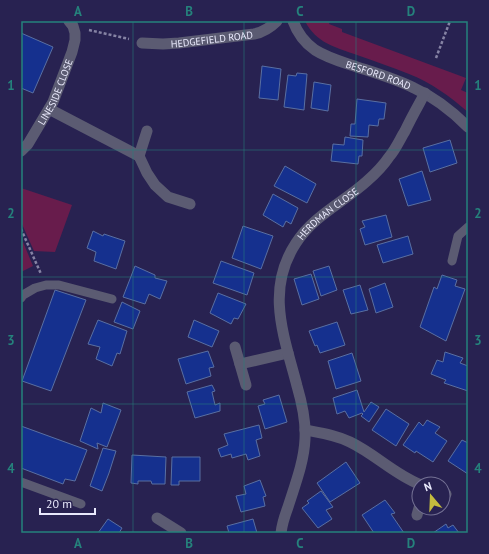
<svg xmlns="http://www.w3.org/2000/svg" width="489" height="554" viewBox="0 0 489 554" font-family="'PT Sans',sans-serif">
	<style>
		.green { fill: #681c4c }
		.building { fill: #15308e; stroke: #596fa2 }
		.lines { fill: none; stroke-linecap: round; stroke-linejoin: round }
		.path { stroke: #8683a4; stroke-width: 2.5; stroke-dasharray: 3 2; stroke-linecap: butt }
		.service { stroke: #5b5b72; stroke-width: 9 }
		.minor { stroke: #5b5b72; stroke-width: 11 }
		.grid { fill: none; stroke: #25827c; stroke-width: 1; stroke-opacity: 0.55 }
		.labels { text-anchor: middle; dominant-baseline: central; stroke-width: 4; stroke-linejoin: round; paint-order: stroke }
		.street-label { font-size: 10px; fill: #e9e9fc; stroke: #282251 }
		.neatline { fill: none; stroke: #25827c; stroke-width: 1.5 }
		.grid-label { font-size: 13px; text-anchor: middle; font-weight: bold; fill: #25827c }
	</style>
	<rect width="100%" height="100%" fill="#282251"/>
	<path class="green" d="M305,21H330L329,24L342,29V32L466,78L461,90L468,93V112C449,96 432,83 409,74C392,67 374,61 357,55C335,47 316,43 305,21Z
		M21,188L72,205L55,252L34,251L21,222Z
		M21,237L33,266L21,272Z"/>
	<path class="building" d="M21,33L53,47L33,93L21,88Z
		M262,66L281,69L278,100L259,98Z
		M297,73L307,74L304,110L284,107L288,75L296,76Z
		M314,82L331,85L328,111L311,108Z
		M357,99L386,103L384,119H379L378,126L369,125L368,137L350,136L351,124H355Z
		M345,137L363,140L362,156H359L358,164L331,161L333,144L344,145Z
		M450,140L457,163L430,172L423,148Z
		M285,166L316,184L307,203L274,186Z
		M422,171L431,200L408,206L399,179Z
		M273,194L298,208L291,224L286,221L283,227L263,215Z
		M386,215L392,237L365,245L360,229L365,227L362,221Z
		M243,226L273,236L261,269L232,258Z
		M93,231L103,236L104,234L125,241L116,269L94,261L96,252L87,248Z
		M408,236L413,254L383,263L377,245Z
		M221,261L254,273L247,295L213,283Z
		M135,266L155,275V278L167,281L160,299L149,294L145,304L123,297Z
		M329,266L337,290L321,296L313,271Z
		M311,274L319,299L302,305L294,279Z
		M442,275L457,280L455,286L465,289L446,341L420,327L434,287L437,289Z
		M385,283L393,307L376,313L369,289Z
		M360,285L368,310L351,314L343,290Z
		M55,290L86,300L51,391L22,381Z
		M218,293L246,304L238,319L234,318L231,324L210,313Z
		M122,302L140,311L133,329L114,322Z
		M98,320L127,331L120,354L117,353L112,366L96,359L100,347L88,344Z
		M194,320L219,331L212,347L188,337Z
		M337,322L345,345L320,353L317,345L315,346L309,331Z
		M208,351L214,367L209,368L211,376L186,384L178,359Z
		M445,352L463,358L460,363L468,366V391L444,383L446,380L431,374L437,360L443,362Z
		M352,353L361,381L336,389L328,361Z
		M212,385L215,391L212,392L215,405L220,403V411L195,418L187,392Z
		M357,390L364,412L371,402L379,407L369,422L361,416L363,414L362,413L349,418L345,411L337,414L333,398Z
		M279,395L287,422L265,429L258,406L265,404L263,400Z
		M103,403L121,410L107,447L97,443L98,449L80,441L91,408L101,413Z
		M386,409L409,424L396,446L372,430Z
		M427,420L440,427L435,433L447,441L433,462L416,451L415,453L403,445L419,422L423,426Z
		M259,425L262,438L256,440L260,456L248,460L246,454L232,458L231,454L221,457L218,449L228,445L224,434Z
		M21,426L87,450L75,481L65,479L63,484L21,468Z
		M462,440L468,443V474L448,461Z
		M103,448L116,451L109,473L102,491L90,486Z
		M132,455L166,457L165,484H152L151,481H138V484L131,483Z
		M172,457H200V481H179V485H171Z
		M346,462L360,483L330,502L317,483Z
		M260,480L266,496L263,497L265,506L241,512L236,496L246,494L244,486Z
		M321,491L333,507L326,510L332,519L318,528L302,508L309,503L307,501Z
		M385,500L395,513L391,514L404,533H374L362,515Z
		M108,519L122,528L119,533H98Z
		M253,519L257,533H229L227,526Z
		M446,524L448,528L453,525L459,533H433Z"/>
	<g class="lines">
		<path class="path" d="M89,30L129,39
			M436,58L450,21
			M21,229L41,274"/>
		<path class="service" d="M452,261L458,236L468,227
			M21,298L23,295L35,288L46,285H59L112,299
			M21,482L81,504"/>
		<g class="minor">
			<path id="s1" d="M293,21C297,32 305,43 315,50C326,57 339,61 351,65C372,72 394,78 414,88C434,97 453,112 468,127"/>
			<path id="s2" d="M142,43L163,44L179,43L254,34C264,32 270,28 277,21"/>
			<path d="M49,109L139,156"/>
			<path d="M147,131L139,156L147,173L155,185L168,197L190,204"/>
			<path id="s3" d="M21,151L28,144L53,102L72,52L75,40V33L73,26L69,21"/>
			<path d="M235,347L246,385"/>
			<path d="M240,364L288,353"/>
			<path d="M305,430C321,433 336,435 350,442C375,454 394,474 419,484"/>
			<path d="M443,493L446,494"/>
			<path d="M417,515L419,508"/>
			<path d="M157,518L181,533"/>
			<path id="s4" d="M281,533C282,524 285,515 288,507C295,485 304,462 305,439C306,421 302,403 297,386C284,336 265,290 296,243C313,216 344,202 367,181C375,174 383,166 389,157C396,149 400,139 405,131C411,118 418,106 425,93"/>
		</g>
	</g>
	<path class="grid" d="M133,21V533M244,21V533M356,21V533M21,150H468M21,277H468M21,404H468"/>
	<g class="labels">
		<g class="street-label">
			<text stroke="none"><textPath href="#s2" startOffset="70">HEDGEFIELD ROAD</textPath></text>
			<text stroke="none"><textPath href="#s1" startOffset="105">BESFORD ROAD</textPath></text>
			<text stroke="none"><textPath href="#s3" startOffset="69">LINESIDE CLOSE</textPath></text>
			<text stroke="none"><textPath href="#s4" startOffset="343">HERDMAN CLOSE</textPath></text>
		</g>
	</g>
	<rect width="489" height="554" fill="none" stroke="#282251" stroke-width="44"/>
	<g transform="translate(431 496) rotate(341)"><circle r="19" fill="#282251" stroke="#757295"/>
	<path d="M0-3L7 15L0 10L-7 15Z" fill="#c4bc3e"/>
	<text y="-6" font-size="11" font-weight="bold" text-anchor="middle" fill="#e9e9fc">N</text>
	</g>
	<path d="M40 508v6h55v-6" fill="none" stroke="#e9e9fc" stroke-width="2"/>
	<text x="46" y="508" font-size="12" fill="#e9e9fc" stroke="#282251" stroke-width="3" paint-order="stroke">20 m</text>
	<rect x="22" y="22" width="445" height="510" class="neatline"/>
	<g class="grid-label">
		<text x="78" y="16">A</text>
		<text x="189" y="16">B</text>
		<text x="300" y="16">C</text>
		<text x="411" y="16">D</text>
		<text x="11" y="90">1</text>
		<text x="478" y="90">1</text>
		<text x="11" y="218">2</text>
		<text x="478" y="218">2</text>
		<text x="11" y="345">3</text>
		<text x="478" y="345">3</text>
		<text x="11" y="473">4</text>
		<text x="478" y="473">4</text>
		<text x="78" y="548">A</text>
		<text x="189" y="548">B</text>
		<text x="300" y="548">C</text>
		<text x="411" y="548">D</text>
	</g>
</svg>
